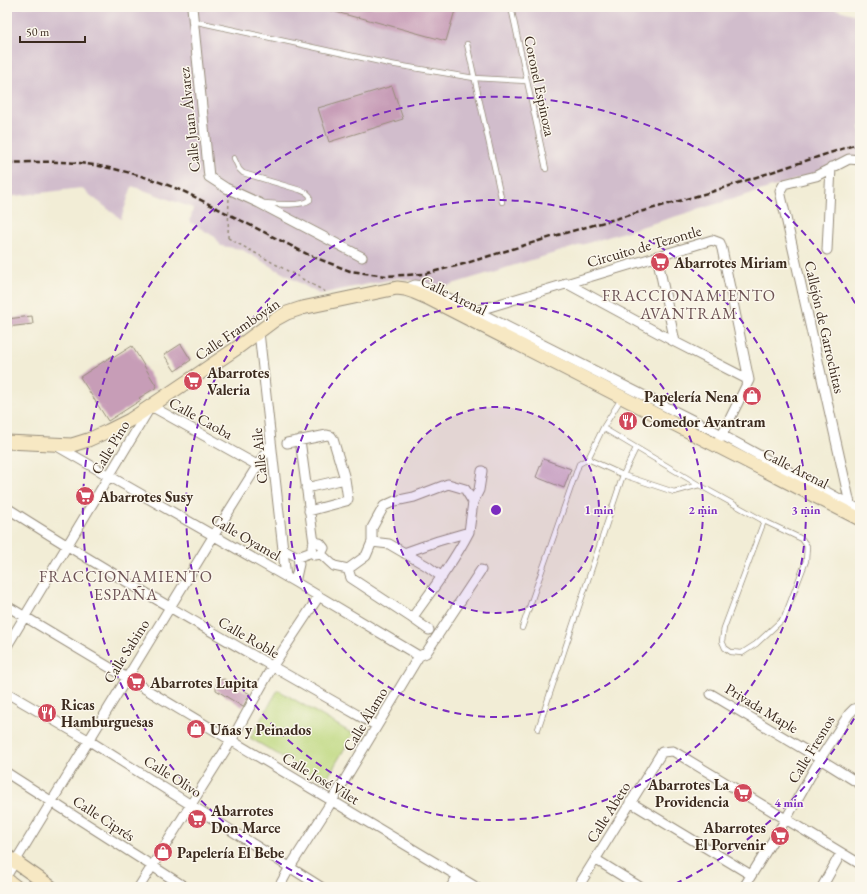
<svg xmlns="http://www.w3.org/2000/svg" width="867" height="894" viewBox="0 0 867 894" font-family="'EB Garamond',serif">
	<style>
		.industrial { fill: #d1bdcc }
		.green { fill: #bcd77c; stroke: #7c804d }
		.building { fill: #c79db7 }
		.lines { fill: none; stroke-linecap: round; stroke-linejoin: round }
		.lane-casing { stroke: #968c7a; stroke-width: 6 }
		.street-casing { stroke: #968c7a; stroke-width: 11 }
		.secondary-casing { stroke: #968c7a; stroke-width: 15 }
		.path { stroke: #968c7a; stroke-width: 1.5; stroke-dasharray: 3 3; stroke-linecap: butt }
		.lane { stroke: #fff; stroke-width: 4.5 }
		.street { stroke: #fff; stroke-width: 9 }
		.secondary { stroke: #f7e8c3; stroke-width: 13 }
		.rail { stroke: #3b2a1e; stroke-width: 2.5; stroke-dasharray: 6 3; stroke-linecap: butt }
		.path-bridge { stroke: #968c7a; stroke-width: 1.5; stroke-dasharray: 3 3; stroke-linecap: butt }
		.ring { fill: none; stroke: #7b2cbf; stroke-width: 2; stroke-dasharray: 7 5 }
		.labels { text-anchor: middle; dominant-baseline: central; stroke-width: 3; stroke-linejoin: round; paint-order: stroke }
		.street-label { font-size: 15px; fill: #3b2a1e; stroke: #fbf7ec }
		.poi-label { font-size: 15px; font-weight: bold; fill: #3b2a1e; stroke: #fbf7ec; text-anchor: start }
		.neighbourhood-label { font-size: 16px; letter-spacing: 1px; fill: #6c5254; stroke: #fbf7ec }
		.centre { fill: #7b2cbf; stroke: #fbf7ec; stroke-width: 2 }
		.ring-label { font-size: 12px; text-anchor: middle; font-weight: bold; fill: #7b2cbf; stroke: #fbf7ec; stroke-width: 3; stroke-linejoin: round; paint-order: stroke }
	</style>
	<rect width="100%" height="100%" fill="#fbf7ec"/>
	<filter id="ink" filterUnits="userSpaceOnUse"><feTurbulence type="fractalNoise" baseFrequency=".025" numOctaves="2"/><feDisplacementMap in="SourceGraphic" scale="8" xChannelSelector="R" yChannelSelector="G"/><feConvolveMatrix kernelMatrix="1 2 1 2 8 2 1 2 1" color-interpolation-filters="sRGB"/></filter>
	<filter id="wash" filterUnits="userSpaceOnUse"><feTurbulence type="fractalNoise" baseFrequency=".012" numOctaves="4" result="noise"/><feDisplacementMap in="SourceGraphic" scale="16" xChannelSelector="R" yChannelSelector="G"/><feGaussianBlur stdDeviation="0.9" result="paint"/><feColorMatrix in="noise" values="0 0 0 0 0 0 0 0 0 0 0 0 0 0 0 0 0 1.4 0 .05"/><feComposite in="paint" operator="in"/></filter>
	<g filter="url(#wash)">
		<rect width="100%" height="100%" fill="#f2edd6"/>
		<path class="industrial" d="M7,7H828L860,16V159L779,185L446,286L398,278L319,294L241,249L221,246L215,237L190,222L193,208L132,186L121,219L81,188L7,197Z"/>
		<path class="green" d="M278,690L353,734L325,782L250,738Z"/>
		<g id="blocks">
			<path class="building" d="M325,7H456L446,41L358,17V18L325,9Z
				M392,86L403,119L329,142L318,108Z
				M32,316L33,324L7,327V319Z
				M181,344L191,360L175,371L164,355Z
				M132,346L157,387L139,398L141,400L108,421L80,377L112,356L113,358Z
				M543,459L571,469L564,488L536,477Z
				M224,679L250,694L243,707L216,690V686L220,680Z"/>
		</g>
	</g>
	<g filter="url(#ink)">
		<use href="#blocks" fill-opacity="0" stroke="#968c7a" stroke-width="1"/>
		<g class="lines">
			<g class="lane-casing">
				<path id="lane" d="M511,7L546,169
					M193,21L390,64L474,78L527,81
					M467,44L502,202
					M234,158L239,169L243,173L300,190L307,193L310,196V200C301,207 276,204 265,203
					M621,399L603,428L699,485L764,521
					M636,448L623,475L674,492L699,485
					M764,521L802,539L807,546L806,561L784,618L756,644L742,653L731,652L725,648L722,641L724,628Z
					M522,628L579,464L588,459L603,428
					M538,729L623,475L588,459"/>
			</g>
			<g class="street-casing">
				<path id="street" d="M192,7L209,177L226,188L259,203L362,257
					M827,250L831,167
					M657,256L675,342
					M566,283L675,342L749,380
					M405,289L415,285L423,286L476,311L722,435L860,510
					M476,311L712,240L720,243L722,249L749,380L720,439
					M259,332L286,577
					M300,440L314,543
					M287,443L327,435L331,436L333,439L345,479L348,499L346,501L309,511
					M57,446L109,476L295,582L419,656
					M306,488L345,479
					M473,502L479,490L482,471
					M7,508C128,585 252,655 377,726
					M851,508L780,191L784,184L816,176L849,159L860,160
					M372,542L389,544L427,566L442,577
					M283,549L298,557L299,564L295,582
					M321,554L334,566L348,569L366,556L372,542V528L384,506L395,501L414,497L448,484L465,489L473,502L469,532L438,541L404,553
					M298,557L312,552L315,555L321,554L324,548L320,543H314L312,546V552
					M348,569L351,578L412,618L429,630
					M7,606L476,887
					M412,618C432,590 453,563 469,532
					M7,646L151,406L257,465
					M7,693L88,740L321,887
					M711,694L820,759L860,784
					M7,773L185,887
					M630,802L751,875
					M595,859L640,887
					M7,875L214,535L271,444
					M139,887L231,741L272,667L319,596
					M279,887L290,867L332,801L419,656L426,653L481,570
					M451,887L458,876
					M578,887L662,752L673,751L860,864
					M744,887L786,819L820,759L849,714L854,709L860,708
					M822,887L841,853"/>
			</g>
			<g class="secondary-casing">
				<path id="secondary" d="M7,442L72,445L88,440L108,431L130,420L151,406L237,348L276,319L287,313L302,308L397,288L405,289L414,292L428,298L860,519
					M7,856L51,887
					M7,880L16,887"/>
			</g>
			<path class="path" d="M228,238L326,292"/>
			<use href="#lane" class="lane"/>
			<use href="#street" class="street"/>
			<use href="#secondary" class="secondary"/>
			<path class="rail" d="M7,163C30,162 54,161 78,163C115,167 153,178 187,193L311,256L350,271L386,276L424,274L460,265L558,235L711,192L860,143"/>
			<path class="path-bridge" d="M228,238L229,194"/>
		</g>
	</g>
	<circle cx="496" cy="510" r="103" fill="#7b2cbf" fill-opacity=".12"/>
	<g class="ring">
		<circle cx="496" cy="510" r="103"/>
		<circle cx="496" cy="510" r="207"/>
		<circle cx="496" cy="510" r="310"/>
		<path d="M860 708A414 414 0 0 1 668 887M324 887A414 414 0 1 1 860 312"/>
	</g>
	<defs>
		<g id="supermarket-disc" transform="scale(1)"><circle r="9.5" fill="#d1495b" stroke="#fbf7ec"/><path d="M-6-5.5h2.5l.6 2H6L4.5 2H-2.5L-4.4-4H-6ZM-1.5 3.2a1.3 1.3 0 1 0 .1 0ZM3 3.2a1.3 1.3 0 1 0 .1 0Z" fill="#fff"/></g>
		<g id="shop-disc" transform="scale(1)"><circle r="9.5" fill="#d1495b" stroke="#fbf7ec"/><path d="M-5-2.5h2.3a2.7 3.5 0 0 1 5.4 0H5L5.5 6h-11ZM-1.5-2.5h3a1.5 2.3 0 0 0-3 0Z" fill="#fff"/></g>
		<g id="restaurant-disc" transform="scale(1)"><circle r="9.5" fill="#d1495b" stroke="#fbf7ec"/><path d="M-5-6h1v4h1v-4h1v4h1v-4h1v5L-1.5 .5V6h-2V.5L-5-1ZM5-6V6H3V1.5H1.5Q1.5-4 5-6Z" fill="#fff"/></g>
	</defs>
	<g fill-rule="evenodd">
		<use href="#supermarket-disc" x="660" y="262"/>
		<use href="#supermarket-disc" x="193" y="381"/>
		<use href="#shop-disc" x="752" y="396"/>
		<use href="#restaurant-disc" x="628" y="421"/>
		<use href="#supermarket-disc" x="85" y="496"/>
		<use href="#supermarket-disc" x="136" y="682"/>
		<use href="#restaurant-disc" x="47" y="713"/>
		<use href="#shop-disc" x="196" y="729"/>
		<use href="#supermarket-disc" x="743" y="793"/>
		<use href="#supermarket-disc" x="197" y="819"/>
		<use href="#supermarket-disc" x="780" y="836"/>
		<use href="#shop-disc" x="163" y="852"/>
	</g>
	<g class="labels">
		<g class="street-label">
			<text transform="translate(540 86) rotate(78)">Coronel Espinoza</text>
			<text transform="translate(189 120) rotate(-96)">Calle Juan Álvarez</text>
			<text transform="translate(644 246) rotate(-16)">Circuito de Tezontle</text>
			<text transform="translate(454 295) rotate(26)">Calle Arenal</text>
			<text transform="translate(825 327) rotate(77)">Callejón de Garrochitas</text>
			<text transform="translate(237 329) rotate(-34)">Calle Framboyán</text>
			<text transform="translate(201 418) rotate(29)">Calle Caoba</text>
			<text transform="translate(110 447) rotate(-59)">Calle Pino</text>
			<text transform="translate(259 456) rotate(-96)">Calle Aile</text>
			<text transform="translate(796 468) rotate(27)">Calle Arenal</text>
			<text transform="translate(246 537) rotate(30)">Calle Oyamel</text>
			<text transform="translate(249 637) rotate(30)">Calle Roble</text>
			<text transform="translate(126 651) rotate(-58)">Calle Sabino</text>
			<text transform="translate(762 708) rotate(31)">Privada Maple</text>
			<text transform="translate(365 719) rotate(-59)">Calle Álamo</text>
			<text transform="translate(811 749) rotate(-59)">Calle Fresnos</text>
			<text transform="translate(173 776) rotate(32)">Calle Olivo</text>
			<text transform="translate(321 778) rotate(31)">Calle José Vilet</text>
			<text transform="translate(608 812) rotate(-58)">Calle Abeto</text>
			<text transform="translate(104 818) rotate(33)">Calle Ciprés</text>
		</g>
		<g class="poi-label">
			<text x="674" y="262">Abarrotes Miriam</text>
			<text x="207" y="372">Abarrotes<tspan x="207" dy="17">Valeria</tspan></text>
			<text x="738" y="396" text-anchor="end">Papelería Nena</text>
			<text x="642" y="421">Comedor Avantram</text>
			<text x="99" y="496">Abarrotes Susy</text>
			<text x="150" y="682">Abarrotes Lupita</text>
			<text x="61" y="704">Ricas<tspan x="61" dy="17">Hamburguesas</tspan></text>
			<text x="210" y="729">Uñas y Peinados</text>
			<text x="729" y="784" text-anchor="end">Abarrotes La<tspan x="729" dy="17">Providencia</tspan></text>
			<text x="211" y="810">Abarrotes<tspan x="211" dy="17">Don Marce</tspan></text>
			<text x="766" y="827" text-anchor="end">Abarrotes<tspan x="766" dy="17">El Porvenir</tspan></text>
			<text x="177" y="852">Papelería El Bebe</text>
		</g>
		<g class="neighbourhood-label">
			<text x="689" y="295">FRACCIONAMIENTO<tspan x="689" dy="18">AVANTRAM</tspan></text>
			<text x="126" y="576">FRACCIONAMIENTO<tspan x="126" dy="18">ESPAÑA</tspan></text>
		</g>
	</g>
	<circle cx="496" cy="510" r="6" class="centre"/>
	<g class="ring-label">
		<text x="599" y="514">1 min</text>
		<text x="703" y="514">2 min</text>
		<text x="806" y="514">3 min</text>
		<text x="789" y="807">4 min</text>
	</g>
	<rect width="867" height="894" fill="none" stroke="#fbf7ec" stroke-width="24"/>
	<path d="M20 36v6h65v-6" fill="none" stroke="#3b2a1e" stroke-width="2"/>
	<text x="26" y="36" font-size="12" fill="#3b2a1e" stroke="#fbf7ec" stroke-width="3" paint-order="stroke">50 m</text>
</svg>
